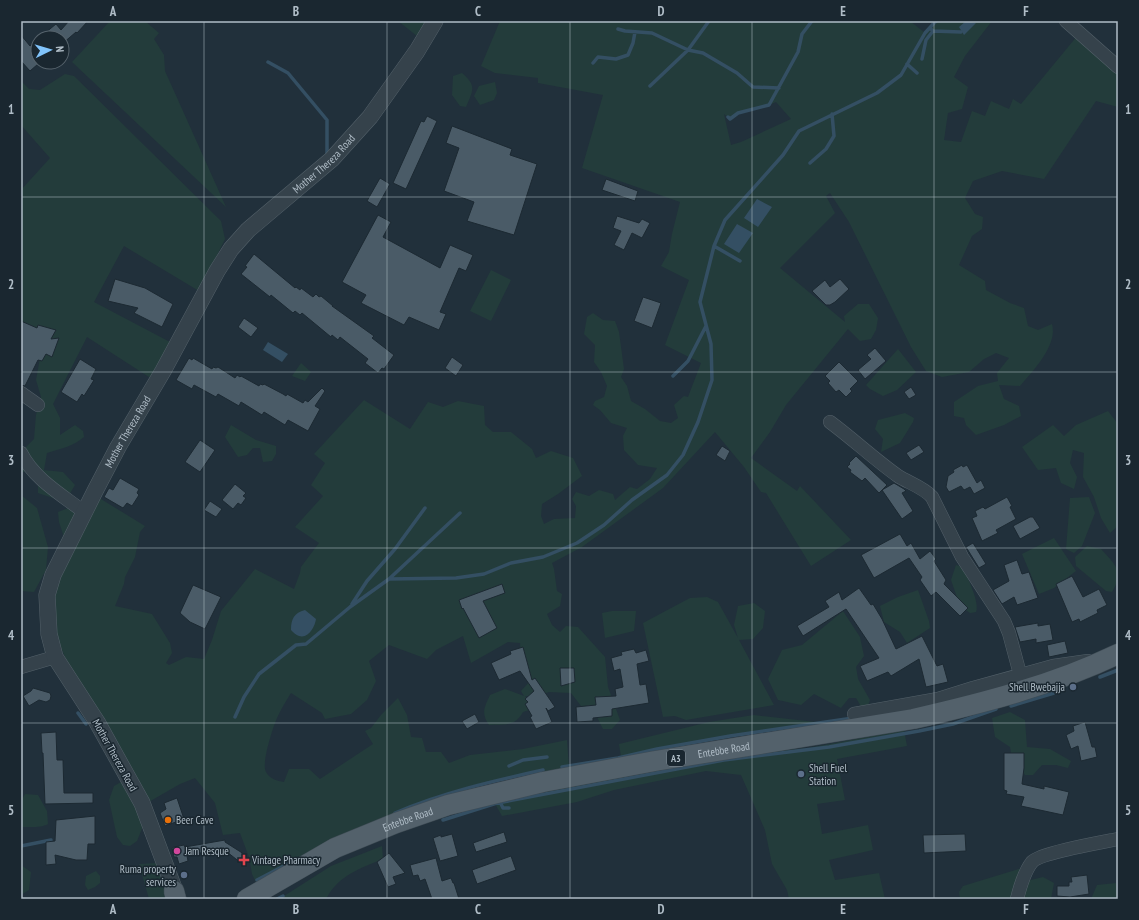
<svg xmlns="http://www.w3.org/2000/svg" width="1139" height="920" viewBox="0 0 1139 920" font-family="'PT Sans Narrow',sans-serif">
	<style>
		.green { fill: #233c3b; fill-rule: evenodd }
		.water { fill: #344f63 }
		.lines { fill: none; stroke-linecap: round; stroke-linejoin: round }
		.stream { stroke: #344f63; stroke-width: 3.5 }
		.building { fill: #4a5b67; stroke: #1c2932 }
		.minor-casing { stroke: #536069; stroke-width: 14 }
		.tertiary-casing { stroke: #536069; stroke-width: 17 }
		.primary-casing { stroke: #3e4b54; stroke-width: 21 }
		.minor { stroke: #35424b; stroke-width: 13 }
		.tertiary { stroke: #35424b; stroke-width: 16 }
		.primary { stroke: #53616b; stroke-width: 20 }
		.grid { fill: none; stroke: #b0bdc7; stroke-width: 1; stroke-opacity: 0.55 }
		.service-dot { fill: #5c6f8a; stroke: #1a2730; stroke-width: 1.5 }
		.food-dot { fill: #e8710a; stroke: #1a2730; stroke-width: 1.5 }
		.hotel-dot { fill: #d1479c; stroke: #1a2730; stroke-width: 1.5 }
		.health-dot { fill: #e0444e; stroke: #1a2730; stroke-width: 1.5 }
		.labels { text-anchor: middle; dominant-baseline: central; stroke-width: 3; stroke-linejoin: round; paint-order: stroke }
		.shield { fill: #1a2730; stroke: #83909a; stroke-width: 1 }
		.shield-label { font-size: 10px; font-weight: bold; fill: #b0bdc7 }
		.street-label { font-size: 11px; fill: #b0bdc7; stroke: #1a2730 }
		.poi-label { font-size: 11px; fill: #b0bdc7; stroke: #1a2730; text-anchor: start }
		.neatline { fill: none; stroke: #b0bdc7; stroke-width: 1.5 }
		.grid-label { font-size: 13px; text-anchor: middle; font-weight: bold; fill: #b0bdc7 }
	</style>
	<rect width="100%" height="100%" fill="#21303b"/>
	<path class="green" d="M110,21H145L159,33L154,39L164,55L165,71L226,207L72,62Z
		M398,21H431L422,40Z
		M500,21H910L925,33L935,21H992L965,56L954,77L968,87L962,109L948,113L944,140L961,142L972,111L985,116L991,101L1009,109L1013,99L1021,104L1078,35L1118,71V107L1096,101L1044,179L1002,171L973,181L965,198L975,214L983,217L982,229L972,236L959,265L985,281L986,290L1010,303L1024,308L1028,326L1038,330L1052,324C1058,345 1033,371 1020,386L999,385L1004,399L1019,406L1021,416L1004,425L976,435L966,425L964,418L954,416V402L978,386L998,381L997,373L1009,358L996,353L984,359L969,372L942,377L926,371L911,347L849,222L830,193L826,196L835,213L780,268L845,322L844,316L858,304H869L878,318L876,330L871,339L860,341L848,329L786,405L770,432L751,458L797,491L800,486L851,540L811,566L766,493L761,492L744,467L715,432L663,488L582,547L552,563L554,569L557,591L562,594L560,606L547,614L552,625L560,632L566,626L578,627L605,657L608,687L620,720L612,729H603L597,717L588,715L571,693L549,692L537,696H525L532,704L529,710L523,712C515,727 504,724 489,725C481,713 484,708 490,695L505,689L524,696L521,691L530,681L521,656L520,643L508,642L471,663L463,636L436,650L427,659L389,645L369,661L376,681L367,700L351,714L325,719L322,713L291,693C286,701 281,709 277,718C273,727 261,764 266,772C270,779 277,781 284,782L289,769H309L320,779L373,744L365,731L371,728L381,715L398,698L407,715L411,737L422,738L426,752H441L449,763L470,755L523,749L567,740L569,767L474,785L436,796L257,884L252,874L249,857L240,833L223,835L215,803L195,778L180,784L147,803L95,704L68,665L57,637L52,616L56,582L64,537L59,522L58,512L81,503L93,513L96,496L145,526L140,532L135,557L125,577L124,584L115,606L152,614L170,643L172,653L166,663L169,665L186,657L204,659L212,640L221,611L255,569L294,589L300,573L301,567L319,543L295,527L323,496L311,485L325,463L314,454L364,400L410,429L428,402L443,407L458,401L484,406L485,425L493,432H511L532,449L536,458L551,451L573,458L582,476L558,494L542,504L541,516L544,524L554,519L575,518L576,506L572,499L576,492L589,496L599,490L613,494L615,500L630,487L637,489L650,479L657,468L638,465L624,450L623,436L627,428L611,423L600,410L593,405L595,401L604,397L607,386L601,372L594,362L595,345L584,334L587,317L593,313L603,320L615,321L619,332L624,369L621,377L627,386L631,401L645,409L660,421L671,423L678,418L674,405L684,396L688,397L701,363L665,345L689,280L661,266L669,252L672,234L680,202L582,168L603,95L538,83V78L495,73L481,66ZM776,102L791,119L741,142L731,145L724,114L730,119C744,109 761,109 776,102Z
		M462,73C477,86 473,90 466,107L460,106L452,95L453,76Z
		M65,74L74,76L221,221L225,239L199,291L124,246L94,302L170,342L152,379L87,337L53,404L60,418V435L75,425L83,431L84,437C74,446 60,449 47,453L44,470L63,472L75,485L69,495L56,499L38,493V479L31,471L21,472V452L34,439L36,415L41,397L36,380L40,358L21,323V190L50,158L21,125V81L29,89L40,90Z
		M495,82L497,93L494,100L480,105L474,96L479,86Z
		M491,270L511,280L491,321L470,311Z
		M898,349L916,372L897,390L883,396L870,389L866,385Z
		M301,363L311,372L305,381L292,376Z
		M1108,411L1118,424V526L1110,533L1101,518L1094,497L1083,477L1084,453L1073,450L1070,463L1077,477L1074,489L1061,483L1056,468L1038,470L1022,447L1053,425L1064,436L1076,425Z
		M905,413L914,418L913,422L900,443L881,452L883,439L875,429L878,420Z
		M231,425L256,440L276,446V454L272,461L263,462L260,448H253L247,455L238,457L225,437Z
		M21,495L37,508L48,547L46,570L34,592L21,591Z
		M1089,497L1095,513L1082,546L1074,553L1066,549L1070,498Z
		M1054,538L1076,571L1054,588L1039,594L1022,554Z
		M1087,546L1101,549C1115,565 1125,571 1112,592L1106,591L1076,566L1075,557Z
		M956,565L963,567C967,577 980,602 976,612L970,613L960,606L951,580Z
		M918,590L929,621L930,628L907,643L900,632L884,622L880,606L898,597Z
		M707,597L718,602L738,638L734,625L738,606L754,603L765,611L763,628L753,639L739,640L774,705L686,720L675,716L663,717L643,623L690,598Z
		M612,611H636L634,631L605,638L602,613Z
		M843,611L860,637L864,656L856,667L858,679L870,700L867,708H862L856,698H849L841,708L814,694L801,705L778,700L768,679L782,650L802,645Z
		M1010,712L1025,720L1027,747L1050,749L1071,761L1068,768L1056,765H1042L1033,775H1025L1024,773L1012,758L1010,747L995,737L992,718Z
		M754,715L816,722L621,756L619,744L709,722Z
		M904,730L907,746L837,759L845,800L817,804L822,834L868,825L873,850L829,860L835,880L879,873L885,899H789L787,890L772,864L765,830L741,775L706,771L614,790L577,802L502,816L494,802L548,789L738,755L808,748Z
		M121,782L127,787L143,826L137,841L130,846L123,845L117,837L109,800L114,786Z
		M25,794L38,795L47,811L48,824C41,828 30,827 21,827V802Z
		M382,846L383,859C359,869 339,875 326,899H285L284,896L331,866Z
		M156,863L167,899H149L139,864Z
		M21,865L31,872L29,890L21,895Z
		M1025,867L1027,881L1043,877L1054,883L1051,899H960L959,892L963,886Z
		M96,871L100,876V883L95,887L88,890L85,885L86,876Z
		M1116,883L1118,899H1091L1097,885Z"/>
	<path class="water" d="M966,21L976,23L964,35L959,27Z
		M757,199L772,207L758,227L744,218Z
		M737,224L753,233L739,253L724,244Z
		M268,342L288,354L282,362L263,350Z
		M305,610L316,619C315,626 309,639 299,636C296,635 293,632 291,630C291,619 294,613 305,610Z"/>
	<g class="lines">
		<path class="stream" d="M618,29L625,31L652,33L688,50L703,53L737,73L753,87L779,88
			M933,31L961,32
			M922,59L926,40L933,31L930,28
			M268,62L288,73L327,120V157
			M593,63L598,57L616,59L628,55L633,43L635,32
			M907,64L917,73
			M650,86L688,50L709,21
			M728,117L730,119L738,113L769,105L798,52L802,34L812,21
			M810,163L826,149L834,136L832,114
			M714,246L740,261
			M673,376L688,361L706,326
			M389,579L456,578L484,574L511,563L543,557L577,543L604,525L632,500L667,475L683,455L698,422L712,380L711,344L700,302L714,246L725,220L783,155L799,131L877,93L901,75L925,33L936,21
			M352,604L367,581L395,549L425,508
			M1100,677L1118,670
			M1011,706L1054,693
			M78,713L86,724
			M235,717L244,697L259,674L296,645L306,644L350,607L389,579L460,513
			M509,766L523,760L547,757
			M562,767L618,758L657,749L730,736L853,718
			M503,802L724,760L829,747L919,731L953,724L996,709
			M395,813C441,793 493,781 543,770
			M443,820L500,802L503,808H509
			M21,846L51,840
			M257,880L297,859
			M277,899L283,896"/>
	</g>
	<path class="building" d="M69,21H88L77,33L76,32L62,44V38H39L56,24L61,30Z
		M21,35L30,46L38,39V64L30,71L21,61Z
		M427,116L437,121L406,189L393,183L421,121L424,122Z
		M452,126L512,149L510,155L537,164L514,235L467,221L474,202L444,191L459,148L446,143Z
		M380,178L390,184L377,207L367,201Z
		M606,179L638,191L635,201L602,190Z
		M378,215L391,222L383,237L440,268L450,245L473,255L466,271L459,268L440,312L446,314L439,330L409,317L404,325L361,303L366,295L342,282Z
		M617,216L639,223L642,219L650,223L642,238L632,233L624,250L614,245L621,231L613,228Z
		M254,254L295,288L296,287L300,290L301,288L313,297L316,294L319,297L321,296L333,306H332L374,336L372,338L394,355L384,369L382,368L378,373L365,363L368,359L340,337L338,340L332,335L331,337L302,313L300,315L295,311L293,313L271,295L270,297L241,274L247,267L245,266Z
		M115,279L145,288L173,304L162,327L134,313L138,308L108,301Z
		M840,279L849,289L835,302L830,305H826L812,291L825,280L830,287Z
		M643,297L661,303L652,328L634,321Z
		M244,318L258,328L251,337L238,327Z
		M21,321L37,328L38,325L56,330L51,339L59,338L52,357L46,354L42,361L38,360L25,386L21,385Z
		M875,348L886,361L865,379L858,370L871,359L867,355Z
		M452,357L463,365L456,376L445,368Z
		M189,358L192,360L193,358L212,369L213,367L216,368L218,367L235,378L237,375L240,377L241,376L259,386L260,384L263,385L264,384L283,394L286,396L287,394L303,403L305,400L308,402L322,388L325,391L315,406L320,409L308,431L288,420L285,425L264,412L262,415L241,402L239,406L218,394L216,397L194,385L192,389L176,380Z
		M80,359L96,369L91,379L94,380L84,396L82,394L77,402L61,392Z
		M839,362L858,381L850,389L852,391L846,397L839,390L836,392L828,383L830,381L825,376Z
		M911,387L916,395L909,399L904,392Z
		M200,440L215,450L200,472L185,462Z
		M919,445L924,452L911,460L906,453Z
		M722,446L730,451L725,461L716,455Z
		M856,456L887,485L879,493L865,478L862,481L850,472L851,470L847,467L850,464L849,463Z
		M962,465L963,467L967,465L977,483L981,480L985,488L974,494L970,487L964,490L961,486L949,492L946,487L948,476L954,472L953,470Z
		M120,478L139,489L137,493L139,495L132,506L127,503L123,508L104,497L109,488L113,490Z
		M894,483L904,489L906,491L902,493L913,511L902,519L882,490Z
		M235,484L246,493L243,496L246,498L241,505L238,503L233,509L222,500Z
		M1007,497L1012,506L1010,507L1016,519L996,530L998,533L982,541L972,518L977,516L975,511L983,507L985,509Z
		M210,501L222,509L216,517L204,510Z
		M1030,517H1033L1040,528L1020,539L1013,526Z
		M900,534L907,546L911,543L920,559L930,551L936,559L934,561L946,580L944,584L968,608L960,616L936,592L931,596L920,580L922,577L909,558L874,578L861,555Z
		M973,543L986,564L979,568L966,547Z
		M1017,560L1022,574L1029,572L1038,598L1017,605L1014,597L1002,604L993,590L1009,581L1004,565Z
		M1072,576L1083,597L1099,589L1107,605L1097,610L1098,613L1080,622L1079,619L1072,622L1056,584Z
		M502,584L505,593L483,601L497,628L479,638L463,608L462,609L459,600Z
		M193,585L221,597L205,629L190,622L180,613Z
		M859,588L871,605L873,604L882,619L896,649L922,636L937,666L943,664L948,682L926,687L919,659L891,676L888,672L867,681L860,666L879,658L846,609L803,636L797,626L829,607L825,601L839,592L842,600Z
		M1038,623V626L1050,624L1053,640L1036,643V639L1020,642L1015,627Z
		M1065,641L1068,653L1049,657L1047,645Z
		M523,647L532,680L535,678L555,707L548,711L546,708L552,722L536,729L530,717L532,716L525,704L528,702L525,699L534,691L520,671L499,680L491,663L511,654L510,651Z
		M634,649L636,653L646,650L649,661L637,664L640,685L646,684L649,703L612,709V716L593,718V721L577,722L576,707L596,705L595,697L616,696L615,689L623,687L620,669L614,671L611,658L622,655L621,652Z
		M560,668H574L575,682L561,686Z
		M33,688L50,693L51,696L50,700L46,702L39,700L29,706L23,696L31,691Z
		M475,714L479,722L467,729L462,721Z
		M1085,722L1092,747H1095L1097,757L1081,761L1078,746L1071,749L1066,735L1074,731L1073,726Z
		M56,732L57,760H63L64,793H93V803L45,804L43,753H42L41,733Z
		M1004,753H1024V768L1022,784L1044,789V786L1069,792L1063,815L1021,806L1024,797L1006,794L1007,791L1004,790Z
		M177,798L184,819L165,826L160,813L166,809L164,803Z
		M95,816V844H88L87,860H76L55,855L56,864L46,865V842L55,841L56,820Z
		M504,832L507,842L476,852L473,843Z
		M452,834L458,856L440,861L433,838L441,835V837Z
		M965,834L966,851L924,853L923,835Z
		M225,840V842L247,856L241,863L222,848L187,856L188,861L179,864L177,857H174L172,848L174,847L184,845L185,847Z
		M389,853L405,873L393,877L396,884L388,887L377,862Z
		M511,856L516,870L477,884L472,870Z
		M436,858L442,881L451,878L453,883H454L459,899H432L425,879L420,881L418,875L413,876L410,865Z
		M1087,875L1089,894L1070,897L1057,896V886H1069V882H1072L1071,877Z"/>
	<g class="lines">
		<g class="minor-casing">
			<path id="minor" d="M1066,21L1118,67
				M21,393L38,405
				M830,422C853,439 874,459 898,476C909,483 923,487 932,497L962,557L1004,621L1009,633L1020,674
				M21,453C34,479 62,495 84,512
				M21,667L55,657
				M854,714L938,699L973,688L1053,666L1088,661
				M1017,899C1020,887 1024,872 1032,862C1040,853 1103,842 1118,839"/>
		</g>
		<g class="tertiary-casing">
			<g id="tertiary">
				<path id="s1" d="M178,899L142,803L97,722L55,657L49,634L47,595L53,575L95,491L118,447L163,371L217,271L231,249L248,230L332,159L370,117L417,51L435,21"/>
			</g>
		</g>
		<g class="primary-casing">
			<g id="primary">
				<path d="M174,891L176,899"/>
				<path id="s2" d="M247,899L335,848L396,823L448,805L543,782L655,761L913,719C983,703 1053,685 1118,654"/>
			</g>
		</g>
		<use href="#minor" class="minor"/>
		<use href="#tertiary" class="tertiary"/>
		<use href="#primary" class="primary"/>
	</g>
	<path class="grid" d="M204,21V899M387,21V899M570,21V899M752,21V899M934,21V899M21,197H1118M21,372H1118M21,548H1118M21,723H1118"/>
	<g class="service-dot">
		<circle cx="1073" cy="687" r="4"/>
		<circle cx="801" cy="774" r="4"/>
		<circle cx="184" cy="875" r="4"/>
	</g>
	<circle class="food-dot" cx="168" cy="820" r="4"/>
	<circle class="hotel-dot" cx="177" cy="851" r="4"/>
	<path class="health-dot" d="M242 854h4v4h4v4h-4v4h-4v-4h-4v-4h4z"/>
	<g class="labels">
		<rect class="shield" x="667" y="750" width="18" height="16" rx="3"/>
		<g class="shield-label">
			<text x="676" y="758">A3</text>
		</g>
		<g class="street-label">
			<text stroke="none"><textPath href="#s1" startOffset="854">Mother Thereza Road</textPath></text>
			<text stroke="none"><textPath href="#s1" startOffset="518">Mother Thereza Road</textPath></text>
			<text stroke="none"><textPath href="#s2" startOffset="504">Entebbe Road</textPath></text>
			<text transform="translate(115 755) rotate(61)">Mother Thereza Road</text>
			<text stroke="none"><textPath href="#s2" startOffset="180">Entebbe Road</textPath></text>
		</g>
		<g class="poi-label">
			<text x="1065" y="687" text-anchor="end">Shell Bwebajja</text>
			<text x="809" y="768">Shell Fuel<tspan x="809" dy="13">Station</tspan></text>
			<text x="176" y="820">Beer Cave</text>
			<text x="185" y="851">Jam Resque</text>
			<text x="252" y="860">Vintage Pharmacy</text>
			<text x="176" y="869" text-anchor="end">Ruma property<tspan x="176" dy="13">services</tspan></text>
		</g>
	</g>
	<rect width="1139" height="920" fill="none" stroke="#1a2730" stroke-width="44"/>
	<g transform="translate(50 50) rotate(85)"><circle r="19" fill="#1a2730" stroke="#56636c"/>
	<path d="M0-3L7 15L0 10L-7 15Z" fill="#81c4fb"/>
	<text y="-6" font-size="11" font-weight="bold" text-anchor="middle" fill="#b0bdc7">N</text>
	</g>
	<rect x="22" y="22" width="1095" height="876" class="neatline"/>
	<g class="grid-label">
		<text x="113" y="16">A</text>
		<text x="296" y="16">B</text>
		<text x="478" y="16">C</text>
		<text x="661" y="16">D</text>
		<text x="843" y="16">E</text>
		<text x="1026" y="16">F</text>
		<text x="11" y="114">1</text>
		<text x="1128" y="114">1</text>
		<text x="11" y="289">2</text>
		<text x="1128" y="289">2</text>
		<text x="11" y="465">3</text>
		<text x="1128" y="465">3</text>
		<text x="11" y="640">4</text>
		<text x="1128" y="640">4</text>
		<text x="11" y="815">5</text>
		<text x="1128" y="815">5</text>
		<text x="113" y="914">A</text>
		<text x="296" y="914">B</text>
		<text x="478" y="914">C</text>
		<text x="661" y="914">D</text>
		<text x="843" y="914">E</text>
		<text x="1026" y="914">F</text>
	</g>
</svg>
